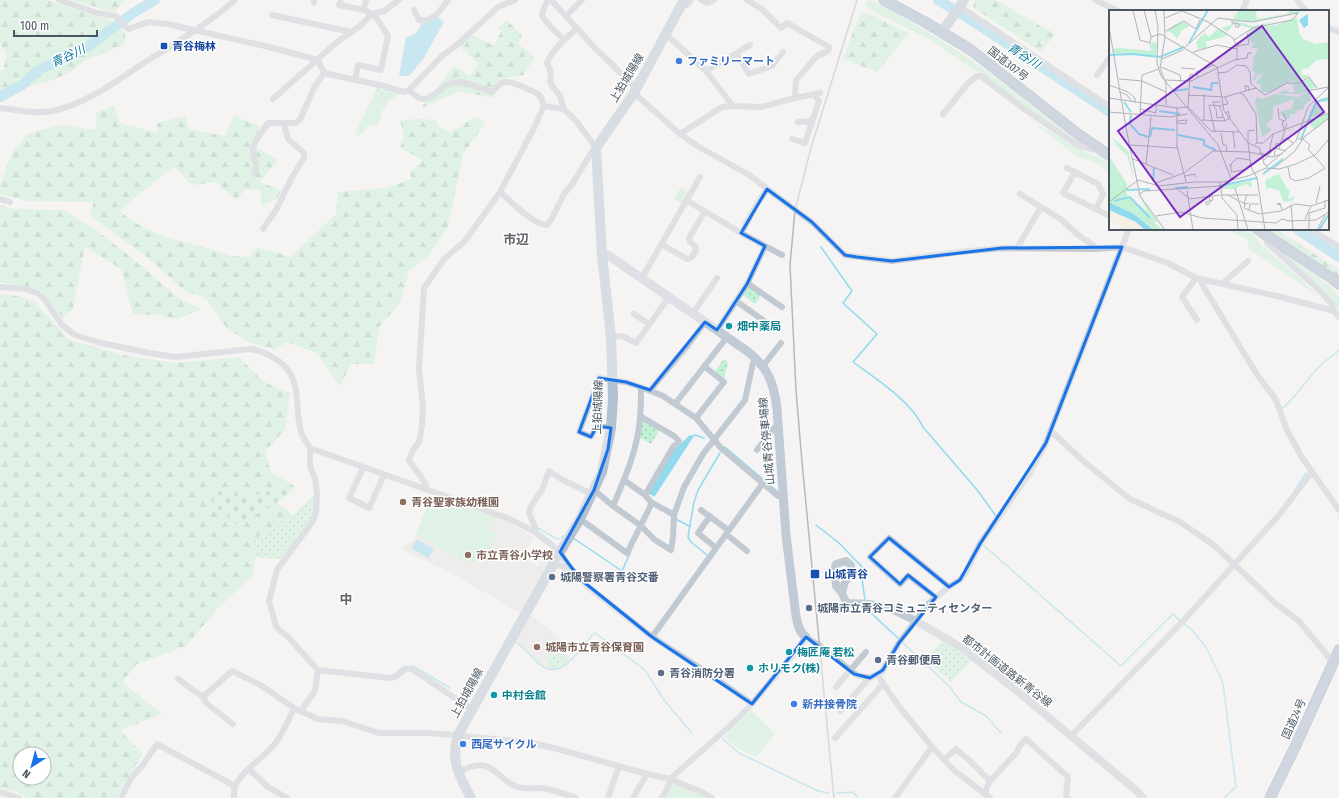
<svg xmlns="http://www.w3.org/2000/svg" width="1339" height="798" viewBox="0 0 1339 798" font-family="'Fira Sans Condensed','Noto Sans JP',sans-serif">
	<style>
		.education { fill: #e6e4e5 }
		.grass { fill: #c3f1d5 }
		.forest { fill: url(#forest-firs); fill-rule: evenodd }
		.cemetery { fill: url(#cemetery-stones) }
		.park { fill: url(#park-dots) }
		.water { fill: #90daee }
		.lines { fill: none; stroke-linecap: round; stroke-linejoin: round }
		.stream { stroke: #90daee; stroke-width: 1.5 }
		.river { stroke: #90daee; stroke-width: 10 }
		.trunk-casing { stroke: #7690ad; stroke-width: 11 }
		.minor { stroke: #c1cad2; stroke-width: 6 }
		.tertiary { stroke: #c1cad2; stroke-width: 8 }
		.secondary { stroke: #c1cbd6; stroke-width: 9 }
		.primary { stroke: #b3c2d1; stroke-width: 10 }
		.trunk { stroke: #9fb4c9; stroke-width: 10 }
		.rail { stroke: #b5b8bd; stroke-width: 1.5 }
		.marked { fill: none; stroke: #1a73e8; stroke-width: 3; stroke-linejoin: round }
		.transit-dot { fill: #1a4fb4; stroke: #fff; stroke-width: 1.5 }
		.shop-dot { fill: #3f7fe0; stroke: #fff; stroke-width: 1.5 }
		.culture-dot { fill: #0f9aa8; stroke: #fff; stroke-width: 1.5 }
		.education-dot { fill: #8d6e63; stroke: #fff; stroke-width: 1.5 }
		.service-dot { fill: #5c6f8a; stroke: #fff; stroke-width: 1.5 }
		.labels { text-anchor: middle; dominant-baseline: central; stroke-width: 3; stroke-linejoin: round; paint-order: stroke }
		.transit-label { font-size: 11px; font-weight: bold; fill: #164399; stroke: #fff; text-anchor: start }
		.shop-label { font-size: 11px; font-weight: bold; fill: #366cbe; stroke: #fff; text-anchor: start }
		.street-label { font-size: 11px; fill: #4a5661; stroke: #fff }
		.culture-label { font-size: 11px; font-weight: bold; fill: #0d838f; stroke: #fff; text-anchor: start }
		.education-label { font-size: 11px; font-weight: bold; fill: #785e54; stroke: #fff; text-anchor: start }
		.service-label { font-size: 11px; font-weight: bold; fill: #4e5e75; stroke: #fff; text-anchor: start }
		.water-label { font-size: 12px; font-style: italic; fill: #0c7c9b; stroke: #fff }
		.quarter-label { font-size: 13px; font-weight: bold; fill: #5f6368; stroke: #fff }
		.inset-river { fill: none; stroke: #90daee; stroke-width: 2 }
		.inset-road { fill: none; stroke: #b1b4b9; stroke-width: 1 }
		.view { fill: #7b2cbf; fill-opacity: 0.15; stroke: #7b2cbf; stroke-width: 2 }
		.inset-edge { fill: none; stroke: #4a5661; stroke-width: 2 }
	</style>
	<defs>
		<pattern id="forest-firs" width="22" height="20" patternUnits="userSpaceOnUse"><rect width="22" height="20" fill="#c3f1d5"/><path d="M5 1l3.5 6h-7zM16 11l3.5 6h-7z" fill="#a0c6b0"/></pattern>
		<pattern id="cemetery-stones" width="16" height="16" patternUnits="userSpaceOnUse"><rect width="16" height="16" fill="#c3f1d5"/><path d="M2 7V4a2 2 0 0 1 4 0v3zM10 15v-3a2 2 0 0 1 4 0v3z" fill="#a0c6b0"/></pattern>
		<pattern id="park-dots" width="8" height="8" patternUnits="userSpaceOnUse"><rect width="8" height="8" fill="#c3f1d5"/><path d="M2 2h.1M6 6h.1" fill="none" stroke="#a0c6b0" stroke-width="1.8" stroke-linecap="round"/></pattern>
	</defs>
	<rect width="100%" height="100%" fill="#f5f3f3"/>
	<path class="education" d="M432,496L502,519L534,537L522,557L538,567L545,555L552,559L521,613L446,570L410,554L401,548V547L413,540Z
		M529,614L561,639L556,647L570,658L560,667L553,669L544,667L515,638Z"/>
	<path class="grass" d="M868,0C882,3 896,13 908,20C970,55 1025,101 1081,144L1023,105L979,71L977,72L930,40L869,9L865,4Z
		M373,97L388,102L382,111L378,125L368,127L359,136L355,134Z
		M1028,118L1080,150L1098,157L1110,163V172L1092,161L1078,157Z
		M1225,229C1237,229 1254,228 1259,243L1292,271L1320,298L1279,269L1249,249L1248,240Z
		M1276,247L1331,287L1339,297V310L1320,287Z
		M432,496L496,517L488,528L497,534L482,559L467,563L416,534Z
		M751,710L775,734L756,757L738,748L724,737Z
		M671,783L707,797L708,798H663Z"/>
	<path class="forest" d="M0,0H48L95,16L114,21L125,32V44L84,61L69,73L47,82L0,93V72L4,67L7,54L0,44Z
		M71,0H126L114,12Z
		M976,0H995L1055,34L1041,52L973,7L974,3Z
		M861,11L909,33L877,72L843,59Z
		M507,20L522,36L518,44L535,57L523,75L501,79L493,98L459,91L422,108L428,95L436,89L454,66L470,76L478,64L460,45L471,34L494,46L502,30L498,28Z
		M114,106L120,123L157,133V123L185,116L189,129L225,136L234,116L260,126L255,147L278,160L259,182L281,190L278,198L261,206V190L245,189L236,200L216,182L192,185L174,166L119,211L139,225L164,237L203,247L231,256L249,257L257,247L291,257L336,214L338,192L385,188L412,179L410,172L423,160L400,148L404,134L400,120L423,119L435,120L441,128L450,133L474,117L486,122L463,154L448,227L428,256L409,271L400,303L379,327L374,364H351L340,386L316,353L287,342L274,350L249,342L227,328L205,298L185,291L146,256L90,216L94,202L27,201L0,194V185L11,155L27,134L60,125L96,130V113Z
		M0,205L13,209L63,210L93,228L126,253L181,300L201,309L177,319L159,315L133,314L122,270L85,246L73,309L63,318L41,290L0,282Z
		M1266,229H1276L1339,270V281Z
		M0,294L17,296L34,301L69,340L123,355L175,363L239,357L264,382L290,393L285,429L265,452L271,473L288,482C277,487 254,500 241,498C226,495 226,488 208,494L236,523L277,502L293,515L253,540L255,557L253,575L217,609L186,646L137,664L122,682L162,714L120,730L143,754L123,785L117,798H27L17,792L0,788ZM20,754H44V778H20Z"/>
	<path class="cemetery" d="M288,482L295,487C280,504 256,514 236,524L214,505L208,494L220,491L242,498L265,493Z"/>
	<path class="park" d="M377,87L399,93L388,102L373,97Z
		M681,187L688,192L681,204L674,199Z
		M748,285L761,295L755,304L742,294Z
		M724,359L728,362L724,378L715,371Z
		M642,418L660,429L651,444L638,437Z
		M315,494L314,512L311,522L283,559L255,557L253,540L293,515Z
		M544,638L570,658C563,665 558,669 548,668Z
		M942,641L972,660L951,682L926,659Z"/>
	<path class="water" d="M437,17L444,22L424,58L409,76H399L406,37C414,35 419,32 421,24L433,20Z
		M690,435L693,436L654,496L649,494L648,492L674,450Z
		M417,539L434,549L428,558L411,548Z"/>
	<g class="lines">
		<path class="stream" d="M821,247L852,291L843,303L877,334L853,362C876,379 911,401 923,427L978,491L996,516
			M1281,409C1296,399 1306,379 1320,366C1326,360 1333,356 1339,350
			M725,447L778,492
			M1295,490L1306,473
			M654,496L693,436L695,435L704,438
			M676,519L689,526
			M816,525L839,543L863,568L862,579L865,600
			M538,528L557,539L561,538L563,536
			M573,538L622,571L631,551
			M982,544L1121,666L1173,614L1180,621
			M707,555L691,542L688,537L694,502L698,490L720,453
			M870,612L899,639
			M1183,623L1191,629L1206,647L1223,683L1236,787L1224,798
			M515,642C522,645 531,656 537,662C562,686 579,647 595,633L645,670L664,700L691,732
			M902,642L932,670L950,687L961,702L986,716L1001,733
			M397,672L403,667L413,666L450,688
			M723,739L739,753L818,791L829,793
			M837,793L853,792L858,798"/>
		<path class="river" d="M938,0L968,18L1110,112
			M0,97L22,85L37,71L86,48L133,13L155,0
			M1297,229L1339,257"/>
		<g class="trunk-casing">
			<path id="trunk" d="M884,0L925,22L971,50L1078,134L1110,156
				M1257,229L1333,279L1339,284
				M1270,798L1296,745L1339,650"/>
		</g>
		<path class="minor" d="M59,0L97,13L116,16L126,27L129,29L148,22L167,24L265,46L318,60L324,73L384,86L404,92L409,90L442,56L457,45L498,7L515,0
			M341,0L339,5L364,10L372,14
			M548,0C546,4 542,11 542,15C544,22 559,34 564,40
			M551,0L595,48L636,88
			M701,0L707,3L714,0
			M747,0L763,10L781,28L787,23L829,47L828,51L817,56L796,80L795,98
			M1095,0L1118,11
			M1297,0L1306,11
			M314,3V0
			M681,6L687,5L691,0
			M959,6C1009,40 1060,73 1110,107
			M364,10L366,0
			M414,10L419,20C434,22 440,11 448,0
			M1242,11L1247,0
			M272,15L351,32
			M566,16L582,0
			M1328,28L1339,32
			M666,35L678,45L706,71L733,106L761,107L795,98L820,93
			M737,54L749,74L772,66L783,52
			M706,71L750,45
			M1097,75L1110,57
			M355,80L358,65L381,70L388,36L374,14
			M409,90C412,93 416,96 419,98C431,103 441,85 452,83C467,80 478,88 492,92C496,89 499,83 505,82C511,81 533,91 538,94C542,97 542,102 544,106
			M634,93L680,134L699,147L749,175L812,222L845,255L892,261L959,252L1002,248L1095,249L1122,247L1168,263L1196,278L1281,297L1334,311
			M273,99L337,42L360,26L372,14L384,11L399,0
			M0,108C18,110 39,115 57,110C90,102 122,77 150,59C179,41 209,23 235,0
			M943,114L969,82L977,76H981L1024,109L1079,146L1100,151
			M798,122L812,121
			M680,134L722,107L733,106
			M792,139L805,143L819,101L814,94
			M1067,168L1098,184L1103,194L1096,209
			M1075,172L1063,193L1110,216
			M254,174L257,165C247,147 258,138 268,123H295L300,120L314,88L324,73
			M500,192C510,201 534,225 547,225L552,218L564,194L573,183L591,153L596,148L577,122L564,109L560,96L553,87L550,81L551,72L547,63C553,49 566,38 577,28
			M1020,194L1062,220L1078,235L1093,245L1095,249
			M0,199L10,202
			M686,200L741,233
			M263,229L276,210L292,177L304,158V153L288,139L284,124
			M1310,229L1339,247
			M1266,235L1267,243L1317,288L1331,303L1334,311L1339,317
			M661,244L687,259L692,257L696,250L695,246L690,242L689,238L705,211
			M765,246L782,255
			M1017,248L1041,207
			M642,278L700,177
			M1196,278L1182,297L1197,320
			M1202,280V284L1256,373L1276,400L1287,430L1301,456L1339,510
			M747,283L782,307
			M1223,283L1248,261
			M0,287L26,289L39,294L46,301L62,325L75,335L97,342L149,353L176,357L250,349C260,350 268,354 276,359C305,379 293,403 301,432C303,438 307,443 310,448L507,518L535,532L548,542L560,552L568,565L587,586L652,637L703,670L752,704
			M736,301L767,323
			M693,313L717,278
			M634,314L649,324
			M717,330L747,284L765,246L741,233L758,202L767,189
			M611,337L622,336L636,343L669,297
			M762,365L766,362L781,343
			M650,390L688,345L705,322
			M675,404L727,337
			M640,416L674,436L679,441L673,447L645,495
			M696,418L724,382L704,366
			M611,428L597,426L591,437L579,432L599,378L626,382L641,387L663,396L696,418L721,448L778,496L784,497
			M1051,431L1082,460L1130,499L1180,522L1202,537L1215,546L1276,604L1298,620L1331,660L1334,661
			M310,448V466L315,479L317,494L316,512L313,521L277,570L269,601L276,626L279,630L288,637L318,670
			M757,450L774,428L778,426
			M363,468L349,498L369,508L384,475
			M624,480L645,495L651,502L674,515
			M427,489C425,478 414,470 409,460L413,450L419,442L422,426L423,407L419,369L424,288L444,259L465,241L500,192L533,130L544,106L564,109
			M594,490L613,506L640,525L655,540L671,550L673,538L674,515L684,487L703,454L745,400L753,363L757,359
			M613,506C625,478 638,448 640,418C641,407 641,397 641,387
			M701,510L728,530
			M710,516L698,533L716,548
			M580,519L627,553L650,507L651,502
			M535,532V527L529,513L531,506L542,490L549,471L563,480L592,494
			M726,534L747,551
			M552,565L562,566L573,574
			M936,597L908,575L900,584L870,557L889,538L949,587
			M652,637L763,483
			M318,670L390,678L395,677L406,669H412L471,709
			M878,675L886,688L901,709L932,747L955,771L990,798
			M178,679L203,697L232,671L262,686L294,708L318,719L342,721L379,733H430L526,742L554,748L647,774L670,779L704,793L712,798
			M836,687L866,652
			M203,697L206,703L233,724
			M301,711L315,691L318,670
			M840,711L866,682L867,678
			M1071,736L1184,620L1279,515L1312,472
			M835,738L883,684
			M944,760L956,749L970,761L990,781
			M249,769L268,787L287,798
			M458,772C466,769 476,763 485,766C497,769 504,782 515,786C523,790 531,788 540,788C552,789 565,794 576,798
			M0,792L19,798
			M985,793L989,782L1017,752L1019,747L1026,739L1068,777L1066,796L1068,798
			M121,798L131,778L142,766L157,744L235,786
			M234,798C234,794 234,789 235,786C243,769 266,757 277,741C284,731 289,719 294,708
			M608,798L619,766
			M633,798L647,774
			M662,798L668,787L670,779L732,724L752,704L798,649L806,637L820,646L858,676L870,678L882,672L899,643L929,603L949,587L960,580L966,572L980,544L1029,474L1046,443L1129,229
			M895,798L932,747"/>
		<path class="tertiary" d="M842,593L845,582L852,572L851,565L846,561L836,564L835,567L836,586L842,593L845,600L848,603L870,604L891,609L916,621L962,648L1016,690L1138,792L1143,798"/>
		<path class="secondary" d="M602,255H608L747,351C768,367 774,383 777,409L786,535L796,616C798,625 799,632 806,637"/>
		<path class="primary" d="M942,32L964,0
			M471,798C459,775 450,761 458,735L560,552L580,519L602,472L611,428L613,398L611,337L602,255L596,148L634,93L684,0"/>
		<use href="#trunk" class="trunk"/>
		<path class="rail" d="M834,798L802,462L796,391L790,265L795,210L811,148L857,0"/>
	</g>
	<path d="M0 0H1339V798H0ZM767,189L812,222L845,255L857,257L892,261L1002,248L1122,247L1046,443L980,544L960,580L949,587L889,538L870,557L900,584L908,575L936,597L899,643L883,670L870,678L854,674L806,637L752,704L652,637L580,579L560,552L594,490L608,449L611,428L597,426L591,437L579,432L599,378L626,382L650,390L705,322L717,330L747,284L765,246L741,233Z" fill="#f5f3f3" fill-opacity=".55" fill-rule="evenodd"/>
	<path class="marked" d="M767,189L812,222L845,255L857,257L892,261L1002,248L1122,247L1046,443L980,544L960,580L949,587L889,538L870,557L900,584L908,575L936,597L899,643L883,670L870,678L854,674L806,637L752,704L652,637L580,579L560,552L594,490L608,449L611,428L597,426L591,437L579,432L599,378L626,382L650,390L705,322L717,330L747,284L765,246L741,233Z"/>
	<g class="transit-dot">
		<rect x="160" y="42" width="8" height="8" rx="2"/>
		<rect x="810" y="569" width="10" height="10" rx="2"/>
	</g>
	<g class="shop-dot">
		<circle cx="679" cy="61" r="4"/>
		<circle cx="794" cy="704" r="4"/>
		<circle cx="463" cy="744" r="4"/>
	</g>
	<g class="culture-dot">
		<circle cx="729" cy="326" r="4"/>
		<circle cx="789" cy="652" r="4"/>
		<circle cx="750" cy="668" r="4"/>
		<circle cx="494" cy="695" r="4"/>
	</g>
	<g class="education-dot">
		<circle cx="403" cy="502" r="4"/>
		<circle cx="468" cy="555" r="4"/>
		<circle cx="537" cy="647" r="4"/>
	</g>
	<g class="service-dot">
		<circle cx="552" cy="577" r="4"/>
		<circle cx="809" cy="608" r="4"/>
		<circle cx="878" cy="660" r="4"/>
		<circle cx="661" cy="673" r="4"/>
	</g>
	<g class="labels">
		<g class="transit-label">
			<text x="172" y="46">青谷梅林</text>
			<text x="824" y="574">山城青谷</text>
		</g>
		<g class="shop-label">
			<text x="687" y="61">ファミリーマート</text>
			<text x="802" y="704">新井接骨院</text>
			<text x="471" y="744">西尾サイクル</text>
		</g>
		<g class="street-label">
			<text transform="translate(1008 64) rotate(38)">国道307号</text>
			<text transform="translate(627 78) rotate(-59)">上狛城陽線</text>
			<text transform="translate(598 407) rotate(-88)">上狛城陽線</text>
			<text transform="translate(767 441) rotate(-95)">山城青谷停車場線</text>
			<text transform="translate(1007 671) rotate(38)">都市計画道路新青谷線</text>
			<text transform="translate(467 693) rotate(-61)">上狛城陽線</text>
			<text transform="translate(1294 719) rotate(-66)">国道24号</text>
		</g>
		<g class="culture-label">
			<text x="737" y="326">畑中薬局</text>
			<text x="797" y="652">梅匠庵 若松</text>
			<text x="758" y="668">ホリモク(株)</text>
			<text x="502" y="695">中村会館</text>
		</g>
		<g class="education-label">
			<text x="411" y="502">青谷聖家族幼稚園</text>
			<text x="476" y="555">市立青谷小学校</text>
			<text x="545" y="647">城陽市立青谷保育園</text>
		</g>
		<g class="service-label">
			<text x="560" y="577">城陽警察署青谷交番</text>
			<text x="817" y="608">城陽市立青谷コミュニティセンター</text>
			<text x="886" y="660">青谷郵便局</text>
			<text x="669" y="673">青谷消防分署</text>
		</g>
		<g class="water-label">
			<text transform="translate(68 56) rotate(-26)">青谷川</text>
			<text transform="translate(1024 56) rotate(33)">青谷川</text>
		</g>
		<g class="quarter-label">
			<text x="516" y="239">市辺</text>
			<text x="346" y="599">中</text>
		</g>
	</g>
	<g transform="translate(1109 10)">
		<rect width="220" height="220" fill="#f5f3f3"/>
		<path d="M75,12L81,16L73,20L68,29L62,22H58L66,14ZM2,126L20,142L25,170L18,145L0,129L9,136ZM0,146L18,174V186L39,202L28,181L49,212H44L54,220L45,219L25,204L0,192Z" fill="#c3f1d5"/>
		<path d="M130,0H147L148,9L178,4L182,0L192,1L187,7L188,3L144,12L126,9L125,7ZM188,7L190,23L194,29L207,34L220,32V49L208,50L199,58L193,59V65H201L190,72L181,71L161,82H153L151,74L146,73L154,65L149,64L146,70H143L146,64L143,60L145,47L149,38H142L145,33L141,32L139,22L142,18L125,14L118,22L113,18L123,14L124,10L143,16L169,11L144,19L171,14ZM109,18L120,25L97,32L98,38L89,39L87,32L92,26L96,23L100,27ZM43,32L48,33L47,46L5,43L4,39L11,38L43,41L40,35ZM201,68L207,77L192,84H169L176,79L181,83L186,82L183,73L188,74ZM200,81L202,90L195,95V99L188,100L186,104L180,105L181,108L177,109L170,102L183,98L185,89L164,97V108L157,115L163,120L153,127L146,92L148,87L154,89L165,84L189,87ZM220,87V92H210V97L215,102L213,105L199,108L202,100L211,89ZM220,104V107L206,120L201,115L202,110ZM170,164L178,179L181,180L179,189L186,186L183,191L175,192L170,180L160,178L158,180L156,173L159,167V169ZM143,171L142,178L138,174L125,179H113L112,176Z" fill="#c3f1d5"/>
		<path d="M0,200L27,212L36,220H14L0,207Z" fill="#f5f0e5"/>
		<path d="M199,4V15L195,18L190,10ZM0,192L25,204L45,220H36L27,212L0,200Z" fill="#90daee"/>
		<path class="inset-river" d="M80,33L99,0M0,45L23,44L51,47L75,37M84,77L102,80L103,73H109M64,81L79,79M15,92L22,102M50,101L71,104M22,105L21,114L30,124L39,127M69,125L95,130V135L107,140M41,127L43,118L66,120M192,129L207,92L220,88M154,164L174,149M44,171L45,158M110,176L148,168M66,178L79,177M18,180L41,179M5,191L21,187L41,208M210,220L220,204"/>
		<path class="inset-road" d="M24,0L31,30L41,33L42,27L51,24L56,26M35,0L42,27M46,0L49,17L48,53L52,66L109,135L123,171M55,0L56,27L108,57L115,101L139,133L142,157L148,168L156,220M71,0L99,12L124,28L128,36V49M56,8L73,1M123,9V13L130,14V17H127L126,14M0,17L18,123L31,186L56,220M57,21L75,11L87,19L91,10M56,27L51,58L57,74V95M125,30L144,18L183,10L189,3M128,36L140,34L138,23M75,38L109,8L143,12L189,3M84,42L108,35L128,39M53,49L74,40M52,57L71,65L72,72M72,58L86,59M109,63L118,62L128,55L137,56L141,62L142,74L156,85L178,73H190L200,67L208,78M89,68L87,62L105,55M10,69L33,71L57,82M56,70L82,71L125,50L138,48L139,43H143M0,75L19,82L26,88V93M137,81L136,76H139L140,80M198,81L219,77M11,82L18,85L23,92M131,83L135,85L147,104L148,133L146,134M95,84V110M79,85L116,87L147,78M0,88L68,98L79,97L81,65L84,64M110,95L116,111M113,95L119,94L116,87M79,97L102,121L130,122M68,98V136L77,172M169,98L170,109L175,111M31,99L47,103V94M106,99L104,92H112M107,99L108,108L114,107M0,102L61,107L78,104M174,103L177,110L173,113L175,119M31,106L33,65L50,59M92,110L116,111L121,108L119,101L117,103M67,113L77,114L78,110L68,111M146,120L139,121V133L151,138V144M106,122L100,95L113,96M124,122L126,138M112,123L114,135H117L118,142M174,130L178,128L185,134M148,133H154L164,124M21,135L68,138M170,139L178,113M140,142L163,147L173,144M151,142L156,145L160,142L164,124L220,103M153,145L155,154L158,156M165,147L167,134L170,133M24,149L64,165M155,150L166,138L177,141M37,154L42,107M122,154V162L135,160L141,155M120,156L128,148L141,150M157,157L187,131L199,97L220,77M179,157L181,168L186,171L200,168L216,158L199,139L201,135L194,129H189M165,158L185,142L195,127L220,108M76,166L86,164V167M111,172L113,188L128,205L129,220M47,173L75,163L104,141L140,142M67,178L81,189L111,185M126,178L139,220M78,181L84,220M31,184L35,181L111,176M138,184L135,194L140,193M113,185H149M119,185L130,191M100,187L101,191V193L98,195L97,192L101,191L104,190L103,186M131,191L136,194L135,198L150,204L172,201L186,194L202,196L220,190M0,192L29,170L50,176L85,172H114L139,166L157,158L170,159L187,154L206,145L220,129M207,193L211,176M171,195L168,194L171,193L173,200M182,195L184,220M140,200L141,194H150M47,206L72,202L93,208L167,213L173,209L180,211L207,210L220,202M196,209L202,196M200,220V203L216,198V190M208,220L216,205"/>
		<path class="view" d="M153,16L215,102L71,207L9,121Z"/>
		<rect width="220" height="220" class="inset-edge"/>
	</g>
	<g transform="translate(32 766) rotate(216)"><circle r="19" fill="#ffffff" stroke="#b7bbc0"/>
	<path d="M0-3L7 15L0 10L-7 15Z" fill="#1a73e8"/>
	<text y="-6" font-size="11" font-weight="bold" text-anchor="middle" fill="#4a5661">N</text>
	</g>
	<path d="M14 30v6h83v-6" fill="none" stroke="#4a5661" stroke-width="2"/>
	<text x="20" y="30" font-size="12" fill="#4a5661" stroke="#ffffff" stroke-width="3" paint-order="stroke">100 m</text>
</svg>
